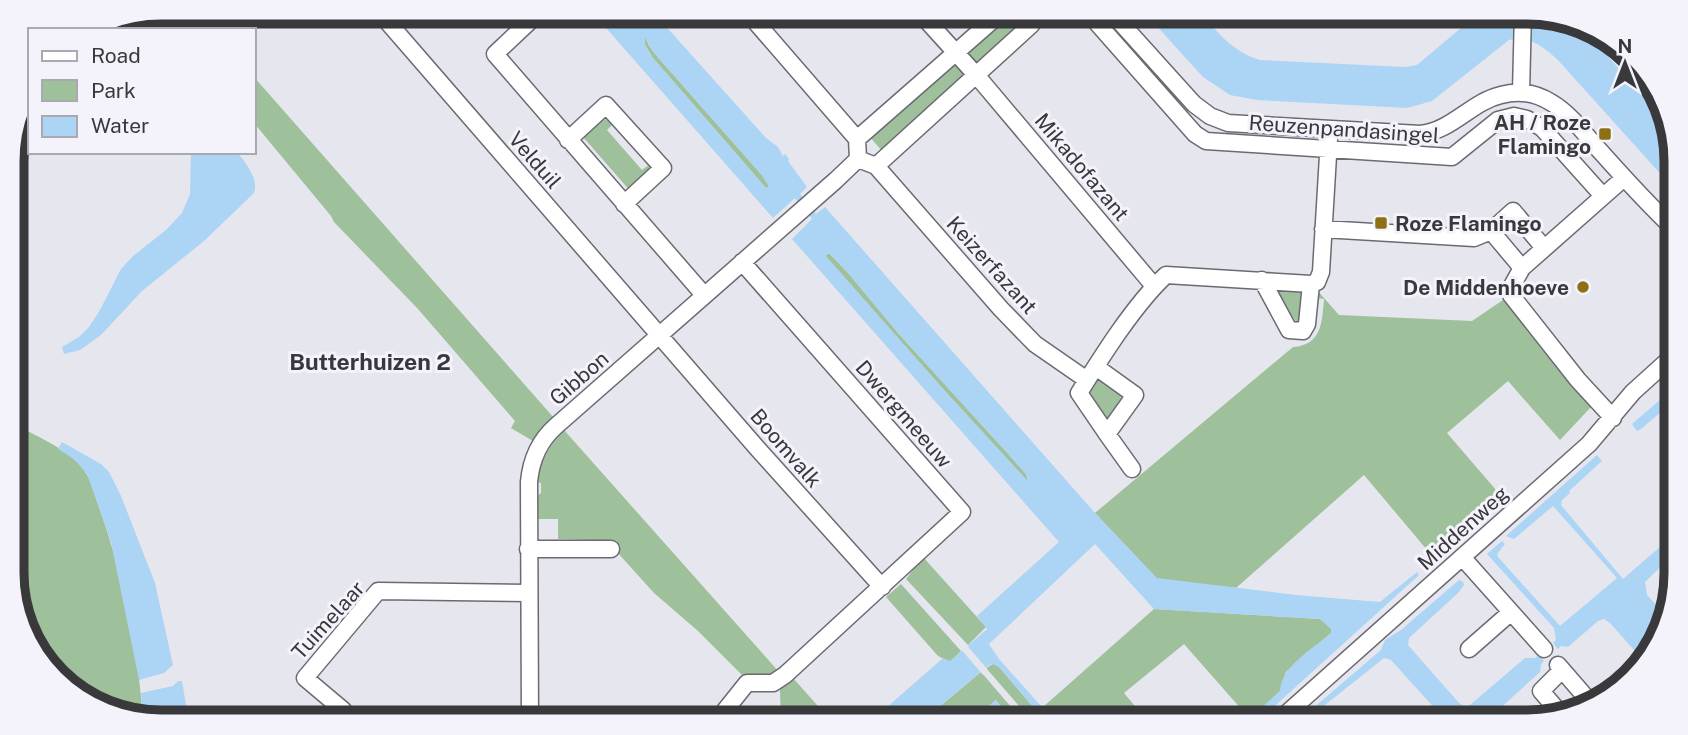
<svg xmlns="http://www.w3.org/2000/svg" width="1688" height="735" viewBox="0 0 1688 735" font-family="'Public Sans',sans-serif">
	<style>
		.green { fill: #9ec09b }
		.water { fill: #acd4f4; fill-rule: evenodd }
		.pier { fill: #e6e6ef }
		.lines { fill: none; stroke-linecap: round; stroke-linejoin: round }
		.street-casing { stroke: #6b6a72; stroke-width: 19 }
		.street { stroke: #fff; stroke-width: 16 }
		.poi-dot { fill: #8c7013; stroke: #f4f3fc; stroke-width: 2.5 }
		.labels { text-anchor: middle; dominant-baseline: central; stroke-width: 6; stroke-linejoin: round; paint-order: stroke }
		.poi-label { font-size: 21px; font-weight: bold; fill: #39393c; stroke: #f4f3fc; text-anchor: end }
		.street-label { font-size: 21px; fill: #39393c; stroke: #f4f3fc }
		.neighbourhood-label { font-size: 23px; font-weight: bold; fill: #38373e; stroke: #f4f3fc }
		.rim { fill: none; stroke: #39393c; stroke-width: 9 }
	</style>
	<rect width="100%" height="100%" fill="#e6e6ef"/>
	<path class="green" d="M162,12H197L213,30H174Z
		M1008,12H1033L977,68L964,51Z
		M646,37L648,44L655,54L768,182L769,187L766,188L653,58L645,45L644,38Z
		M953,61L968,74L883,152L869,136Z
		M254,77L554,418L533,441L511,428L515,421L418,309L334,222L331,216L254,123Z
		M605,119L613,124L607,130L642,170L650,164L651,166V174L632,193L583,137Z
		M829,253L849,274L898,333L1010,456L1026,474L1028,482L944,390L825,256Z
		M1274,289L1303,290L1299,326Z
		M1316,289L1339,315L1472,321L1506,298L1591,407L1560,440L1508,381L1447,433L1502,497L1497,505L1433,557L1364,475L1236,588L1157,579L1095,513L1293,347C1322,345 1322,322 1324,299L1315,298Z
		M1101,375L1122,391L1123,398L1105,422L1087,396Z
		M13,423C35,436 64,447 81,466C91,478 95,495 100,510C123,576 138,649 143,719L105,712L43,665L14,593Z
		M564,430L779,672L772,676H743L698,631L654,593L617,552V541L558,539V519H537L536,497L541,493V483L537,482C541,460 549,446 564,430Z
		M923,557L986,627L968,645L906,579Z
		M901,584L961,651L950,662L938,656L886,597Z
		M1154,609L1320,619L1332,629L1331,633L1286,672L1280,691L1250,719L1184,644L1124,693L1149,723H1056L1043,707Z
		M993,664L998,666L1047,723H1034L986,668Z
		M981,672L1025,723H1014L996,700L969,723H920Z
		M793,678L833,723H781L780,690Z"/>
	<path class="water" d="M592,12H615L618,15L620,12H653L766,138L778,147L783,156L785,154L789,159L788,161L807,187L800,194L816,214L825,207L1095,513L1157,578L1296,595L1380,602L1417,572L1419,575L1256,723H1245L1280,691C1281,666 1313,649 1331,633V629L1320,619L1154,609L1095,544L989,644L999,659L1056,723H1047L998,666L993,664L989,665L920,723H869L943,658L950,661L987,629L977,616L1059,542L792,239L812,219L795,198L773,218ZM645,38L655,54L761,174L769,187L766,188L653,58L645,45ZM829,253L849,274L898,333L1010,456L1026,474L1028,481L944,390L826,256Z
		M1144,12H1200C1218,33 1233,52 1260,60L1405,67L1417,65L1480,12H1526L1577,22L1665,120L1674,142L1675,190L1557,59C1543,47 1529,35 1509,40L1432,101L1407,108L1257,100L1230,95L1203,77Z
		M191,152H237C246,163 259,179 254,193L204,241L142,291L101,335L80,350L64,354L62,347L79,337L89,327L100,310L121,269L133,256L166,230L182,213L190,194Z
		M1675,387V400L1641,429L1637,431L1632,424Z
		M62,442L101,464L109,472L121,496L155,583L173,665L164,673L139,680L111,542L87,474L74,459L58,449Z
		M1597,455L1602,461L1569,491L1570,493L1562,500L1561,505L1623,579L1676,533V552L1645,582L1647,595L1667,617L1665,630L1642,659L1610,623L1604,619L1598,621L1568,647L1561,646L1558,649L1553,643L1556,640L1554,628L1487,554L1502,541L1505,544L1497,554L1498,557L1560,626L1617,578L1553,506L1514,539L1506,536Z
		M1459,580L1463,582L1464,585L1458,593L1409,638L1408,645L1459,703L1464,706L1470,705L1525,658H1535L1539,655L1544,661L1541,664L1540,672L1485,722H1447L1391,660L1384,658L1315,713L1312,709L1381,650L1385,640L1401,630Z
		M178,681H182L189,723H162L143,719L141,693L173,686Z
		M996,700L1014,723H969Z"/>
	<path class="pier" d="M965,643L988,670L983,675L960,648Z"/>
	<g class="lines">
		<g class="street-casing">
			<path id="street" d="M379,12L757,448L882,587
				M522,12L530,21L495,54L704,295
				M747,12L857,139
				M919,12L977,76L1154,286
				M1098,12L1097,23L1195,134L1206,141L1452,157L1498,120L1514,116L1527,119L1542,128L1603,196
				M1111,12L1194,104L1210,116L1228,123L1420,134C1452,131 1471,102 1501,95C1519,90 1536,93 1552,103C1572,115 1586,136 1601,152C1625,179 1649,205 1675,230
				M1521,92L1523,12
				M857,139L1002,12
				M568,140L606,105L663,168L624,204
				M858,159L876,166L1001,309L1035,344L1087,380
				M876,166L1031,25L1039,12
				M1323,229L1474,238L1491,231L1522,268
				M1491,231L1513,211L1544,248
				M1262,280L1289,330L1303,331L1307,324L1311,284
				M1096,367L1135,395L1107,434L1079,393C1102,356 1134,305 1166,275L1311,284L1317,282L1321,272L1329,139
				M1613,418L1578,380L1511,295L1513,284L1522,268L1624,178
				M1107,434L1132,469
				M528,549H611
				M1462,557L1544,649
				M1469,649L1510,613
				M1558,665L1590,702
				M1560,713L1541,691L1562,670
				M343,723V710L305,678L378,591L529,593
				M530,723L529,482C531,460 539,441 556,426L836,180L858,159L857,139
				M715,723L747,683H773L785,675L962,512L742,262
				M1276,723L1589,444L1633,392L1675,354"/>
		</g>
		<use href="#street" class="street"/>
	</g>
	<g class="poi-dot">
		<rect x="1598" y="127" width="14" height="14" rx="3.5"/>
		<rect x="1374" y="216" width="14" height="14" rx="3.5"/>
		<circle cx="1583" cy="287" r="7"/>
	</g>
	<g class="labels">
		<g class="poi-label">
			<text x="1591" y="122">AH / Roze<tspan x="1591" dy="24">Flamingo</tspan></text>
			<text x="1395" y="223" text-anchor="start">Roze Flamingo</text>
			<text x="1569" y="287">De Middenhoeve</text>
		</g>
		<g class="street-label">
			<text transform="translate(1344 129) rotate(4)">Reuzenpandasingel</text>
			<text transform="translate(535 160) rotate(49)">Velduil</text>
			<text transform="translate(1082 167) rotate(50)">Mikadofazant</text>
			<text transform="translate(992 265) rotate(48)">Keizerfazant</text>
			<text transform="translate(579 378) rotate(-41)">Gibbon</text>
			<text transform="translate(904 414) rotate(49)">Dwergmeeuw</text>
			<text transform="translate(786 448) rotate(49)">Boomvalk</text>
			<text transform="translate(1463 528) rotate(-42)">Middenweg</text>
			<text transform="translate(328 620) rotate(-48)">Tuimelaar</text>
		</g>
		<g class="neighbourhood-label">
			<text x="370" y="361">Butterhuizen 2</text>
		</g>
	</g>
	<path d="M0 0H1688V735H0ZM161 24H1527A137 137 0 0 1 1664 161V573A137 137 0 0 1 1527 710H161A137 137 0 0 1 24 573V161A137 137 0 0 1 161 24Z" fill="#f4f3fc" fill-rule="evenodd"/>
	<path class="rim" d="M161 24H1527A137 137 0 0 1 1664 161V573A137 137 0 0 1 1527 710H161A137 137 0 0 1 24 573V161A137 137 0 0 1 161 24Z"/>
	<rect x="28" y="28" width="228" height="126" fill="#f4f3fc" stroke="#a9a9af" stroke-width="2"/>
	<rect x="42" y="51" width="35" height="10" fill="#ffffff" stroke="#a9a9af" stroke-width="2"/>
	<text x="91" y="63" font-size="21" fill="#39393c">Road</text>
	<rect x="42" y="80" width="35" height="21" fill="#9ec09b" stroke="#a9a9af" stroke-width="2"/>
	<text x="91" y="98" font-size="21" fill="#39393c">Park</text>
	<rect x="42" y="116" width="35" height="21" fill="#acd4f4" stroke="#a9a9af" stroke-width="2"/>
	<text x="91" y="133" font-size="21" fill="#39393c">Water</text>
	<g transform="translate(1625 63)" stroke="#f4f3fc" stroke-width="5" paint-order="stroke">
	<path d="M0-5L12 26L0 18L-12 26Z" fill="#39393c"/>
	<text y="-10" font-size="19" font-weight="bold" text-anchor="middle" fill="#39393c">N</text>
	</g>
</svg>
